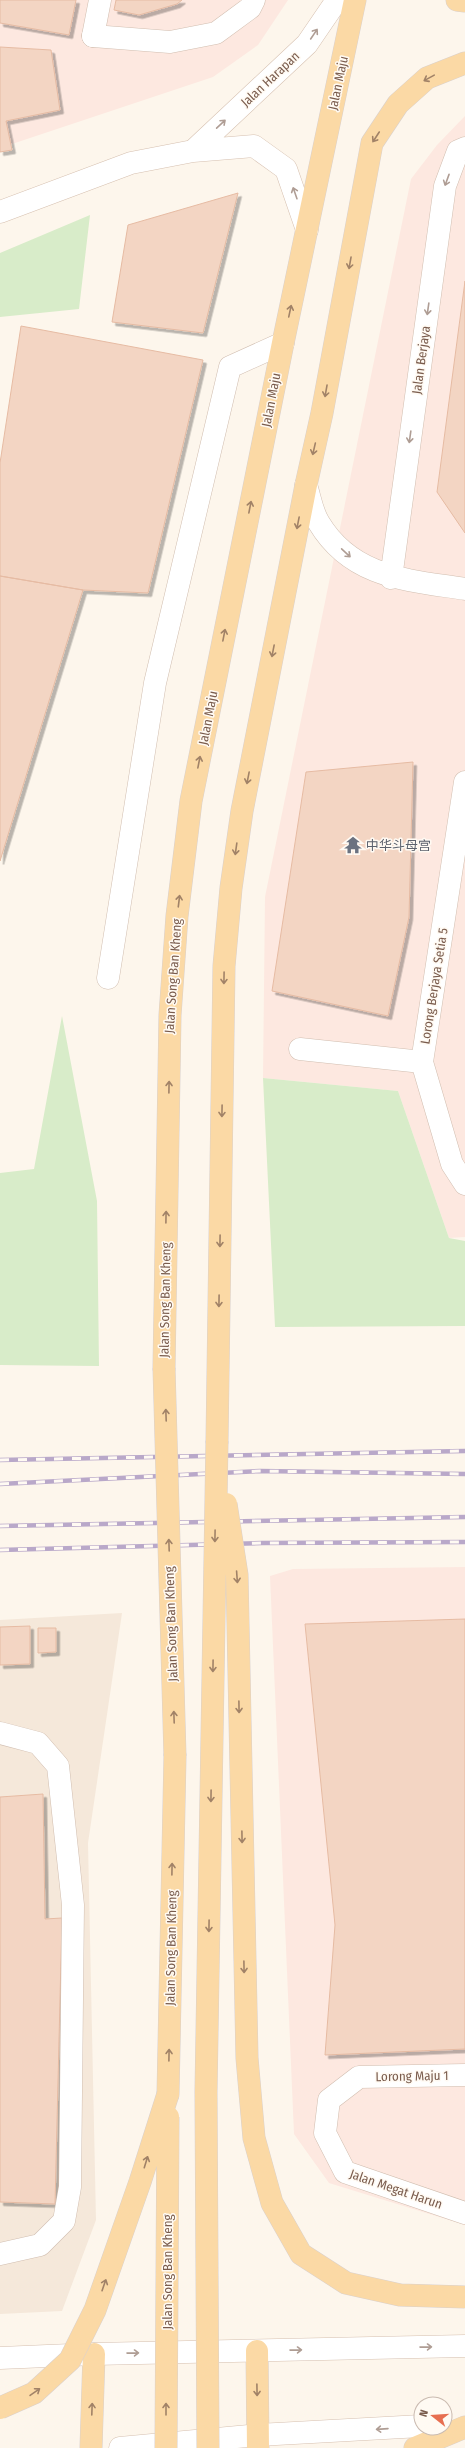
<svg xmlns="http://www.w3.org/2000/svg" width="465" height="2448" viewBox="0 0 465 2448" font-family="'Fira Sans Condensed','Noto Sans SC',sans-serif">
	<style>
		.residential { fill: #f5e8da }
		.commercial { fill: #fde8e0 }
		.green { fill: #d8ecc9 }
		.building { fill: #f3d5c3; stroke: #e6bba3; filter: url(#shadow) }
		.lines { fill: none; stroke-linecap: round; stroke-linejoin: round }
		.lane-casing { stroke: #d1beb0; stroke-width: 23 }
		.street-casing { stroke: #d1beb0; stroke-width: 23 }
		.secondary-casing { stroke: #d6c0b0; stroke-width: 23 }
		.primary-casing { stroke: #dad1cd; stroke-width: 23 }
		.lane { stroke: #fff; stroke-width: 22 }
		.street { stroke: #fff; stroke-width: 22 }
		.secondary { stroke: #fff; stroke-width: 22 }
		.primary { stroke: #fbd9a5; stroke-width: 22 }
		.rail-casing { stroke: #b9a8c9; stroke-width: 4.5 }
		.rail { stroke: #fffaf3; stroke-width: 3; stroke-dasharray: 9; stroke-linecap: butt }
		.primary-bridge-casing { stroke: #dad1cd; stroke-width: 23; stroke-linecap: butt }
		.primary-bridge { stroke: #fbd9a5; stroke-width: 22 }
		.oneway { stroke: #af9d94 }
		.oneway2 { stroke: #a18267 }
		.labels { text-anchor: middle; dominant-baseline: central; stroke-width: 3; stroke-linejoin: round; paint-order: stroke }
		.street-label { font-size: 13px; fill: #7a5c4d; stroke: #fffaf3 }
		.worship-label { font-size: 13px; fill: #5b616d; stroke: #fffaf3; text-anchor: start }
	</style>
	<defs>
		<filter id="shadow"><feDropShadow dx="3.5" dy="3.5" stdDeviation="0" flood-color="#0004"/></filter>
	</defs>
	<rect width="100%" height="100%" fill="#fdf6ec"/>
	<path class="residential" d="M122,1613L88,1843L96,2220L62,2311L0,2314V1620Z"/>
	<path class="commercial" d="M0,0H288L258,45L213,77L0,148Z
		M465,116V1237L449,1238L398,1091L263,1078L265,897L411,179L437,145Z
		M465,1567V2225L329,2183L294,2134L270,1576L293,1569Z"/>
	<path class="green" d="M90,215L79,309L0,317V253Z
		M62,1016L97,1201L99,1366L0,1365V1173L34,1169Z
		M263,1078L398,1091L449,1238L465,1241V1326L275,1327Z"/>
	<path class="building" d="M0,0H76L69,35L0,23Z
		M116,0H182L177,4L139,15L114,10Z
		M0,47L51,50L60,110L6,121L12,150L0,152Z
		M238,193L203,333L112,322L128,225Z
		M465,281V533L437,492Z
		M21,326L203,360L148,593L83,590L0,576V463Z
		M0,576L83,590L0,861Z
		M413,762L409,917L388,1016L272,991L306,772Z
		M465,1619V2049L325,2055L335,1925L305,1624Z
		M30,1626V1664L0,1665V1627Z
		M38,1628H56V1652L38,1653Z
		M43,1794L45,1919L62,1918L55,2204L0,2202V1797Z"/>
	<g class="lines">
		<g class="lane-casing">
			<path id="lane" d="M93,36L100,0
				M108,978L155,683L230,367L283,343
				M300,1049L422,1062
				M0,1733L38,1743L58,1766L73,1905L70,2187L64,2221L40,2245L0,2254"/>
		</g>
		<g class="street-casing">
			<path id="street" d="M93,36L170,42L216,33L250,8L254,0
				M306,485C310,497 312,512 319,523C352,578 408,580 465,589
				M391,578L445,186L458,151L465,148
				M465,782L422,1062L452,1164L465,1184
				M465,2075L359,2077L329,2100L325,2133L345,2172L465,2213"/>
		</g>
		<g class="secondary-casing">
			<path id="secondary" d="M193,151L307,44L337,0
				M0,212L131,163L193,151L254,146L286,169L307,230
				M0,2358L94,2354L465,2346
				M120,2448L258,2435L421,2426"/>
		</g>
		<g class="primary-casing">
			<path id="primary" d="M457,0L465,1
				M164,1368L170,1015L177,916L191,801L283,343L355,0
				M217,1441L224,966L231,888L242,811L306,485L322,413L372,143L398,104L427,78L465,63
				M168,2094L175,1756
				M257,2351L258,2448
				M91,2448L94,2354
				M415,2448L465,2427"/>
		</g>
		<use href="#lane" class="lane"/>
		<use href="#street" class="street"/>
		<use href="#secondary" class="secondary"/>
		<use href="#primary" class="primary"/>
		<g class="rail-casing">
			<path id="rail" d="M0,1460L465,1451
				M0,1484L260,1471L465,1474
				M0,1526L465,1517
				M0,1550L262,1543L465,1542"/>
		</g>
		<use href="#rail" class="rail"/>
		<g class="primary-bridge-casing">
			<path id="primary-bridge" d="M164,1368L175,1756
				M226,1504L237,1575L247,2058L254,2138L272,2203L301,2254L346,2283L400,2295L465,2297
				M0,2408L34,2393L70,2360L95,2310L140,2182L168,2094
				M166,2448L168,2117
				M208,2448L206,2092L217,1441"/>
		</g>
		<use href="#primary-bridge" class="primary-bridge"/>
	</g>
	<defs><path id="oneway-shaft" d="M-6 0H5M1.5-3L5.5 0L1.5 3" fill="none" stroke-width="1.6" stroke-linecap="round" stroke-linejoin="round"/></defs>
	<g class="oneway">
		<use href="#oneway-shaft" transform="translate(314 34) rotate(-56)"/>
		<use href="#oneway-shaft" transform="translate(221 124) rotate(-43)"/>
		<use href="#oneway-shaft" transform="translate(447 180) rotate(110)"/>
		<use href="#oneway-shaft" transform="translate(295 193) rotate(-109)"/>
		<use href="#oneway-shaft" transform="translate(428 309) rotate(98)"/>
		<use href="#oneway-shaft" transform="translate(410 437) rotate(98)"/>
		<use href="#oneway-shaft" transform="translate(346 553) rotate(43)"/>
		<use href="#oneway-shaft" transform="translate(426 2347) rotate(-1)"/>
		<use href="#oneway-shaft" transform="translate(296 2350) rotate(-1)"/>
		<use href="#oneway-shaft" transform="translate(133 2353) rotate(-1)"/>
		<use href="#oneway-shaft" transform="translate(382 2429) rotate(176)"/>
	</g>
	<g class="oneway2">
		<use href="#oneway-shaft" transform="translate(429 78) rotate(151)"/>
		<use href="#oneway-shaft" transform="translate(376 137) rotate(123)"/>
		<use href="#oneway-shaft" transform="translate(350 263) rotate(100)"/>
		<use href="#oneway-shaft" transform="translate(290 311) rotate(-78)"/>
		<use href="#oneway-shaft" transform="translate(326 391) rotate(100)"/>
		<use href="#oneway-shaft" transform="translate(314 449) rotate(103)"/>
		<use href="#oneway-shaft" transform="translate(250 507) rotate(-79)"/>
		<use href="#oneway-shaft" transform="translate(298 523) rotate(101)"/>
		<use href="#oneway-shaft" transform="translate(224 635) rotate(-79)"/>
		<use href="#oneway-shaft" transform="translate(273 651) rotate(101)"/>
		<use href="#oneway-shaft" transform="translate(199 762) rotate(-79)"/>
		<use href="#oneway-shaft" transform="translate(248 778) rotate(101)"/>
		<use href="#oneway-shaft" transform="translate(236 849) rotate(98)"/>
		<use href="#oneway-shaft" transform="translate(179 901) rotate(-83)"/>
		<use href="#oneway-shaft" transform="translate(224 978) rotate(91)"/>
		<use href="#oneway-shaft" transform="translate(169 1087) rotate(-89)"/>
		<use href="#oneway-shaft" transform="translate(222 1111) rotate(91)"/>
		<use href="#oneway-shaft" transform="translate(166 1217) rotate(-89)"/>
		<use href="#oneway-shaft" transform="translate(220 1241) rotate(91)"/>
		<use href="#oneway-shaft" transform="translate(219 1301) rotate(91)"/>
		<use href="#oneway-shaft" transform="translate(166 1415) rotate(-92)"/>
		<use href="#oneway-shaft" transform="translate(215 1536) rotate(91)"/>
		<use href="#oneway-shaft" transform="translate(169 1545) rotate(-92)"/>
		<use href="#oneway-shaft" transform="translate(237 1577) rotate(86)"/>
		<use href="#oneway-shaft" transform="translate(213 1666) rotate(91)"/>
		<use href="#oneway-shaft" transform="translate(239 1707) rotate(89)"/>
		<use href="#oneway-shaft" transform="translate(174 1717) rotate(-92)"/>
		<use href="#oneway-shaft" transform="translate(211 1796) rotate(91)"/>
		<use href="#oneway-shaft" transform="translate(242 1837) rotate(89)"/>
		<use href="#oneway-shaft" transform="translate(172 1869) rotate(-89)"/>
		<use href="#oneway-shaft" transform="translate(209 1926) rotate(91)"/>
		<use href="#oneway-shaft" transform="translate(244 1967) rotate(89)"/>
		<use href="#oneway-shaft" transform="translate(169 2055) rotate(-89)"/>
		<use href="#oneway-shaft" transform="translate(146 2162) rotate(-73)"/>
		<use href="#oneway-shaft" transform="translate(104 2285) rotate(-71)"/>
		<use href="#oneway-shaft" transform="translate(257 2390) rotate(89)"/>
		<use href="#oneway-shaft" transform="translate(35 2392) rotate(-35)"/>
		<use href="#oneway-shaft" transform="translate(92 2409) rotate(-88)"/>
		<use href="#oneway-shaft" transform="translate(166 2409) rotate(-90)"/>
	</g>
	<defs>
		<g id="temple-bare" transform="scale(1.38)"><path d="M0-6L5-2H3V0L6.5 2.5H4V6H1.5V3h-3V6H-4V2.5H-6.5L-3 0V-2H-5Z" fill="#6b7280" stroke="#fffaf3" stroke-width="2.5" paint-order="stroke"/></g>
	</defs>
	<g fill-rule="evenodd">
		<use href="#temple-bare" x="353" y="845"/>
	</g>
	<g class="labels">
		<g class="street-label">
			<text transform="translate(270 79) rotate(-43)">Jalan Harapan</text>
			<text transform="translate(338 83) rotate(-78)">Jalan Maju</text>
			<text transform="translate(421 360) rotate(-82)">Jalan Berjaya</text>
			<text transform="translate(271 400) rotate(-79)">Jalan Maju</text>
			<text transform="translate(208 718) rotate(-79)">Jalan Maju</text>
			<text transform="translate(173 976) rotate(-86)">Jalan Song Ban Kheng</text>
			<text transform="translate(434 986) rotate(-81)">Lorong Berjaya Setia 5</text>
			<text transform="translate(165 1300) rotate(-89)">Jalan Song Ban Kheng</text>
			<text transform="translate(171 1624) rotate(-92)">Jalan Song Ban Kheng</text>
			<text transform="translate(171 1948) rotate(-89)">Jalan Song Ban Kheng</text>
			<text transform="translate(412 2076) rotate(-1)">Lorong Maju 1</text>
			<text transform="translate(396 2189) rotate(19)">Jalan Megat Harun</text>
			<text transform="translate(167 2272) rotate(-90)">Jalan Song Ban Kheng</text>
		</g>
		<g class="worship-label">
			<text x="366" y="845">中华斗母宫</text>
		</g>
	</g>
	<g transform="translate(433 2416) rotate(287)"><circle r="19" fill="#fffaf3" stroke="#cabbb1"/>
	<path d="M0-3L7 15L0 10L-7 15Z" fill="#e76f51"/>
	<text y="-6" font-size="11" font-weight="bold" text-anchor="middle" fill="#7a5c4d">N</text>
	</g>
</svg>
